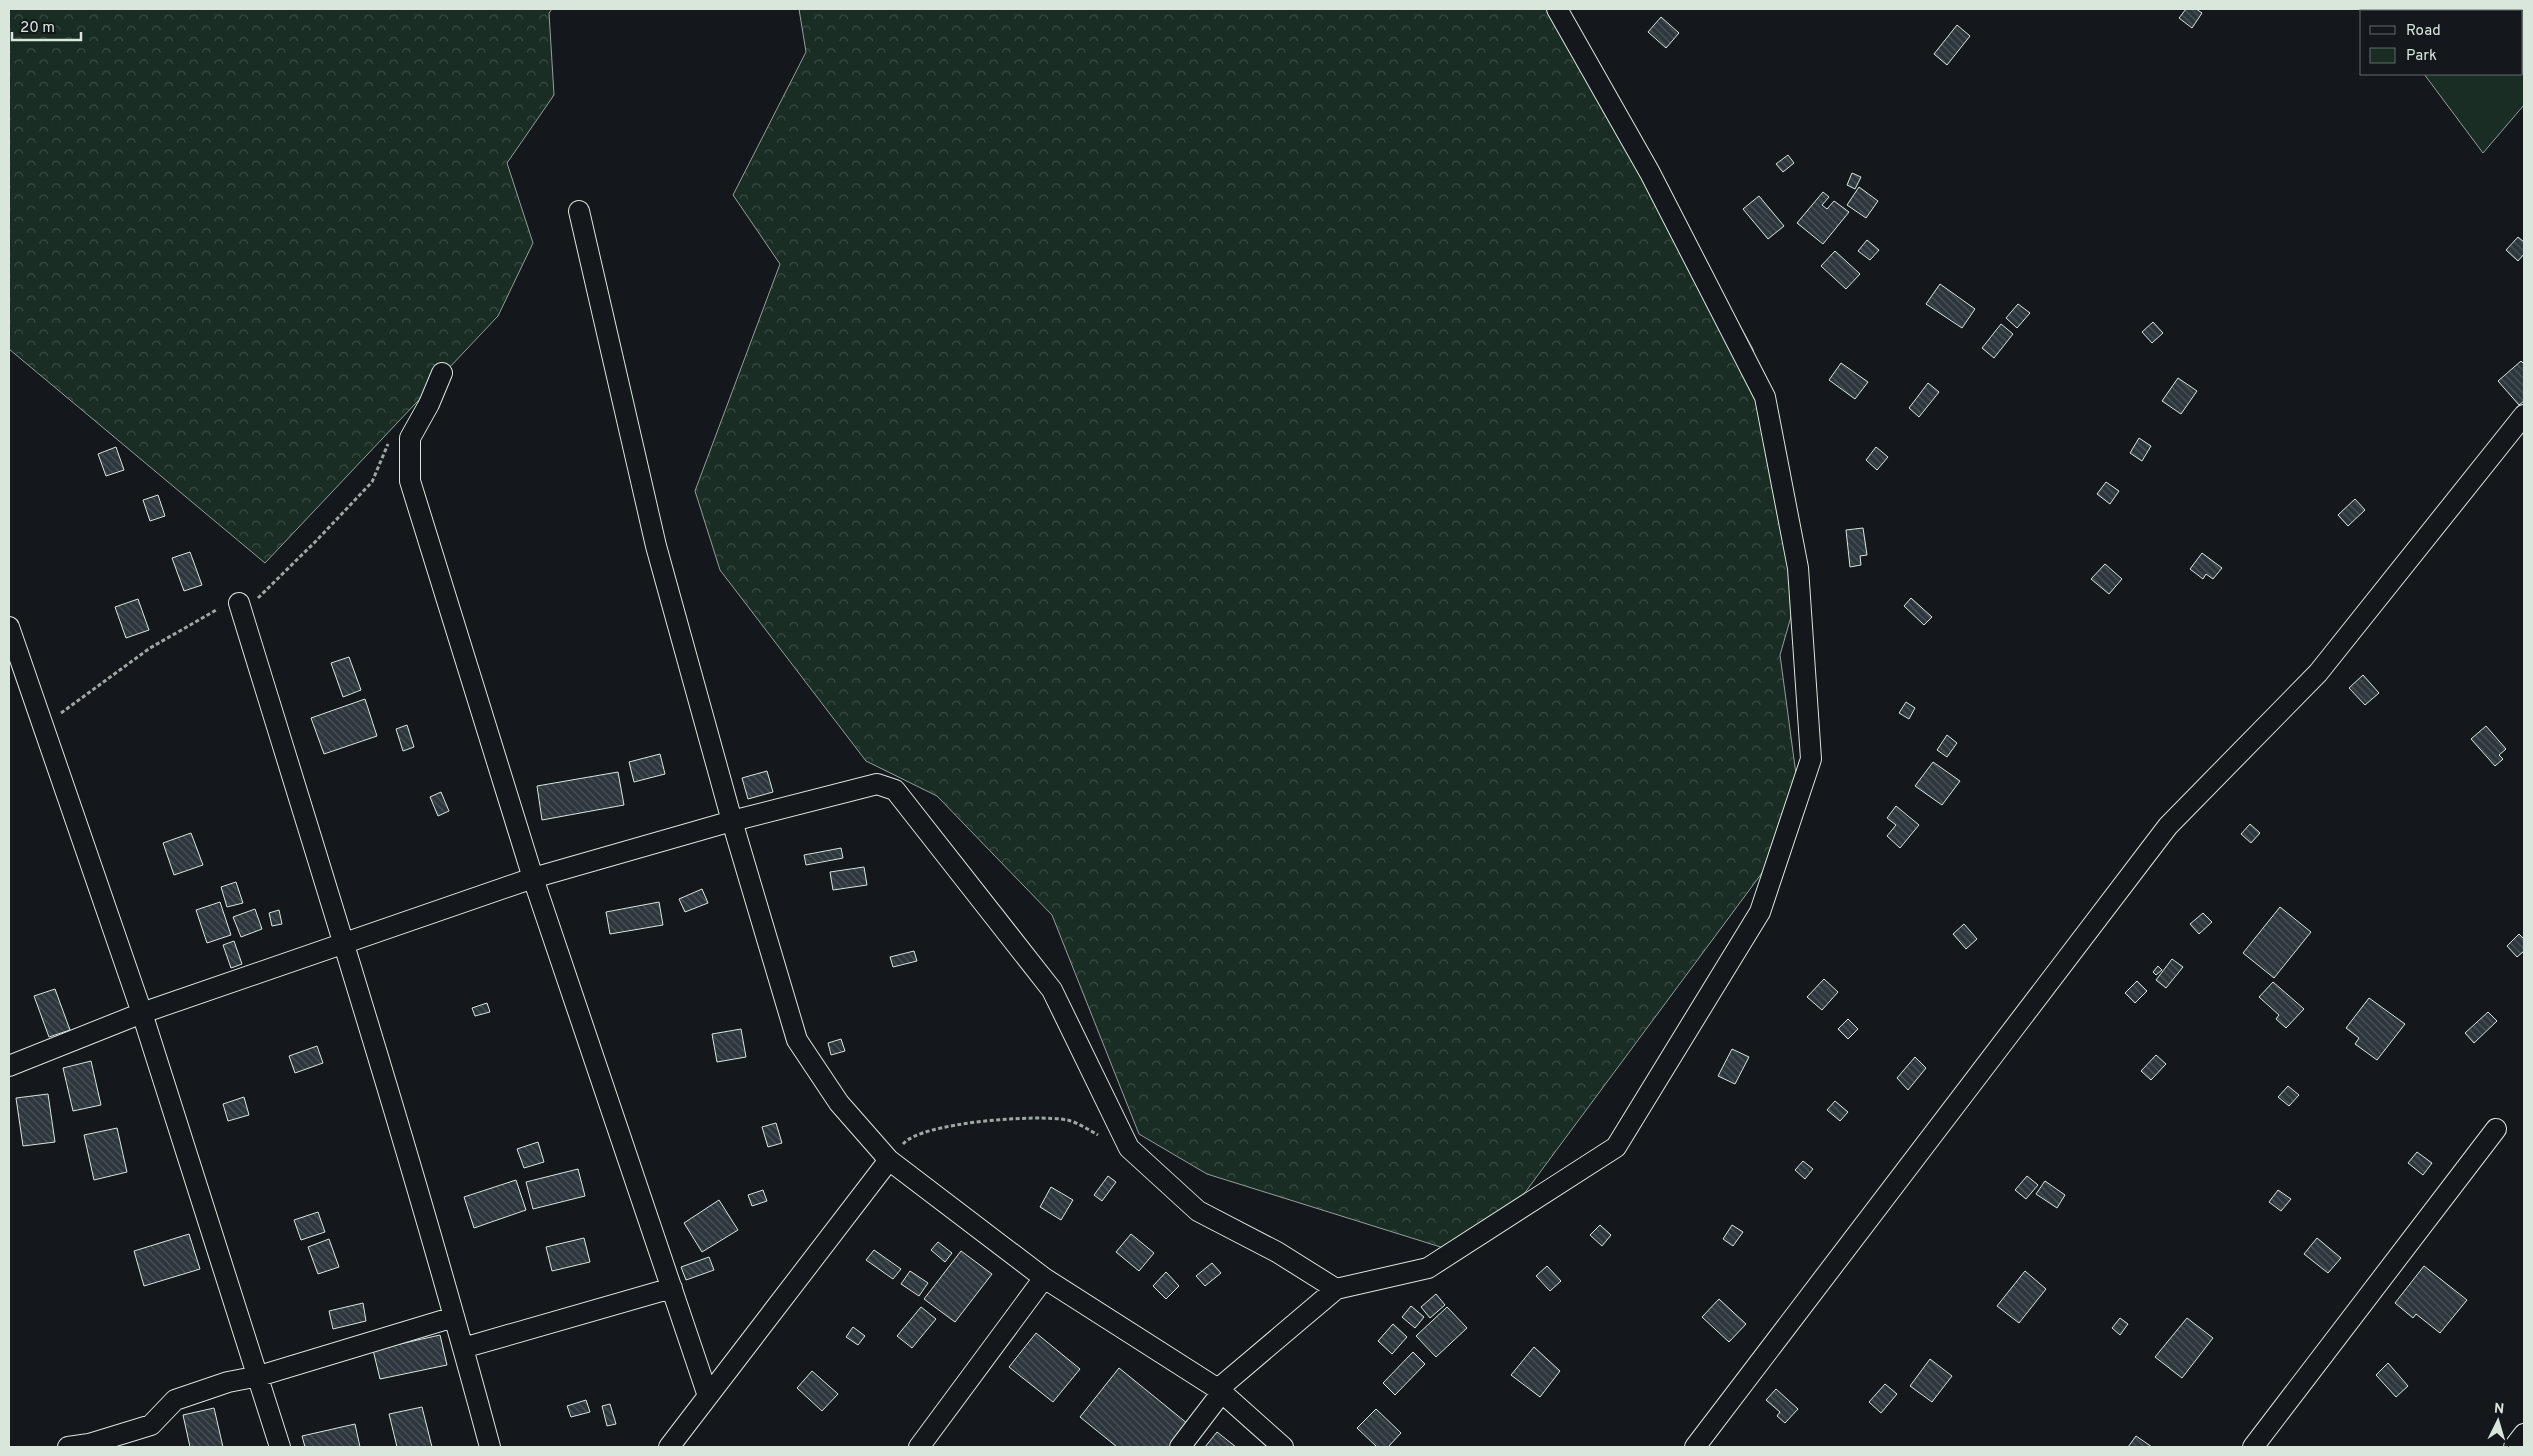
<svg xmlns="http://www.w3.org/2000/svg" width="2533" height="1456" viewBox="0 0 2533 1456" font-family="Overpass,sans-serif">
	<style>
		.green { fill: #1a2d24; stroke: #939e99 }
		.forest { fill: url(#forest-crowns); stroke: #939e99 }
		.building { fill: url(#building-back-hatch); stroke: #d8e6dc }
		.lines { fill: none; stroke-linecap: round; stroke-linejoin: round }
		.street-casing { stroke: #d8e6dc; stroke-width: 22 }
		.path { stroke: #9da8a2; stroke-width: 3; stroke-dasharray: 4 2.5; stroke-linecap: butt }
		.street { stroke: #14181c; stroke-width: 20 }
	</style>
	<defs>
		<pattern id="forest-crowns" width="20" height="18" patternUnits="userSpaceOnUse" patternTransform="scale(1.25)"><rect width="20" height="18" fill="#1a2d24"/><path d="M2 6a3 3 0 1 1 6 0M12 15a3 3 0 1 1 6 0" fill="none" stroke="#3b4b43"/></pattern>
		<pattern id="building-back-hatch" width="6" height="6" patternUnits="userSpaceOnUse" patternTransform="scale(1.25)"><rect width="6" height="6" fill="#2c363c"/><path d="M-1 5l2 2M0 0l6 6M5-1l2 2" fill="none" stroke="#4a5358"/></pattern>
	</defs>
	<rect width="100%" height="100%" fill="#14181c"/>
	<path class="green" d="M2375,9H2524V105L2483,153L2424,74H2522V11H2377Z"/>
	<path class="forest" d="M9,9H552L549,13L554,95L507,163L533,243L498,316L265,563L9,349Z
		M799,9H1563L1753,349L1797,596L1780,655L1802,819L1515,1206L1447,1249L1207,1174L1139,1134L1052,915L937,796L866,761L720,570L695,491L780,264L733,195L806,52Z"/>
	<path class="building" d="M2186,9H2196L2202,13L2192,28L2179,18Z
		M1661,17L1679,33L1666,48L1648,32Z
		M1957,25L1970,36L1947,65L1934,54Z
		M1788,155L1794,163L1783,172L1776,164Z
		M1852,173L1861,177L1855,189L1847,185Z
		M1859,187L1878,201L1866,218L1847,205Z
		M1823,192L1829,197L1822,205L1827,209L1834,201L1849,212L1823,244L1797,223Z
		M1759,196L1784,226L1768,239L1743,209Z
		M2518,237L2524,242V254L2518,261L2506,250Z
		M1867,240L1879,250L1870,260L1858,251Z
		M1835,251L1860,274L1846,289L1821,266Z
		M1940,284L1975,309L1962,328L1926,304Z
		M2018,304L2030,313L2017,328L2006,318Z
		M2153,322L2163,333L2152,343L2142,332Z
		M2001,324L2013,334L1994,358L1982,348Z
		M2521,361L2524,364V401L2519,405L2498,381Z
		M1841,363L1868,382L1855,399L1829,380Z
		M2178,378L2197,391L2181,414L2162,401Z
		M1928,383L1939,392L1919,417L1909,408Z
		M2139,438L2151,446L2142,461L2130,453Z
		M116,447L124,470L106,476L98,454Z
		M1876,447L1888,457L1877,470L1866,460Z
		M2106,482L2119,491L2110,504L2097,494Z
		M158,495L165,516L150,521L143,500Z
		M2355,499L2365,510L2348,526L2338,515Z
		M1863,528L1867,555L1860,556L1861,565L1850,567L1846,530Z
		M190,552L202,585L184,591L172,558Z
		M2202,553L2222,568L2213,579L2206,574L2203,579L2190,569Z
		M2105,564L2122,579L2109,594L2091,579Z
		M1911,598L1932,617L1924,625L1904,606Z
		M138,599L149,630L126,638L115,607Z
		M349,657L361,690L343,697L331,663Z
		M2363,675L2379,693L2365,705L2349,688Z
		M365,699L377,736L324,754L311,718Z
		M1906,702L1915,708L1909,719L1899,713Z
		M407,725L414,747L403,751L396,729Z
		M2486,726L2506,749L2499,755L2503,759L2495,766L2471,739Z
		M1947,735L1957,743L1947,757L1937,750Z
		M660,754L665,774L634,782L629,762Z
		M1933,762L1960,781L1942,805L1915,786Z
		M767,771L773,792L748,799L742,778Z
		M618,772L624,805L542,820L537,786Z
		M441,792L449,811L438,816L430,797Z
		M1896,806L1919,825L1900,848L1887,836L1896,825L1887,818Z
		M2250,824L2260,833L2251,843L2241,834Z
		M191,833L203,865L174,875L163,843Z
		M841,848L843,858L806,865L804,855Z
		M864,867L867,885L833,890L830,872Z
		M236,882L243,903L227,907L221,887Z
		M702,889L708,903L685,912L679,899Z
		M220,902L231,935L207,943L196,910Z
		M659,902L663,925L610,934L606,912Z
		M2280,907L2311,932L2274,978L2243,953Z
		M255,909L262,929L241,937L233,917Z
		M279,910L282,924L272,926L269,913Z
		M2203,913L2212,922L2199,934L2190,924Z
		M1964,924L1977,939L1966,949L1953,934Z
		M2519,934L2524,939V951L2517,957L2507,946Z
		M234,941L242,964L231,968L223,945Z
		M914,951L917,961L893,967L890,957Z
		M2172,959L2183,967L2166,988L2156,980Z
		M2158,966L2162,970L2156,975L2153,972Z
		M1824,979L1838,992L1822,1010L1807,997Z
		M2137,981L2147,991L2135,1003L2125,993Z
		M2273,982L2304,1009L2286,1028L2276,1019L2279,1015L2259,997Z
		M55,989L70,1030L49,1037L34,996Z
		M2369,998L2405,1024L2377,1060L2355,1044L2359,1038L2346,1028Z
		M487,1003L490,1012L475,1016L472,1008Z
		M2488,1012L2497,1021L2474,1043L2465,1033Z
		M1848,1019L1858,1029L1848,1039L1838,1029Z
		M741,1029L746,1057L717,1062L712,1034Z
		M841,1039L845,1051L831,1055L828,1043Z
		M317,1046L323,1063L295,1073L289,1056Z
		M1732,1049L1749,1057L1735,1084L1718,1076Z
		M2156,1055L2166,1064L2151,1080L2141,1071Z
		M1915,1057L1926,1068L1908,1090L1897,1078Z
		M91,1061L101,1105L73,1111L63,1068Z
		M2288,1086L2299,1095L2289,1106L2278,1097Z
		M48,1094L55,1142L23,1146L16,1098Z
		M244,1097L249,1115L228,1121L223,1104Z
		M1835,1101L1848,1112L1840,1121L1827,1110Z
		M776,1123L782,1143L768,1147L762,1127Z
		M117,1128L127,1172L94,1180L84,1135Z
		M538,1142L544,1162L524,1168L517,1149Z
		M2417,1152L2432,1163L2423,1175L2408,1163Z
		M1803,1161L1813,1169L1805,1179L1795,1170Z
		M578,1169L585,1196L533,1209L526,1182Z
		M1108,1176L1116,1182L1102,1201L1094,1195Z
		M2027,1176L2038,1185L2026,1199L2015,1190Z
		M516,1180L526,1210L474,1228L464,1197Z
		M2045,1181L2065,1195L2057,1208L2036,1194Z
		M1051,1187L1073,1200L1061,1220L1040,1207Z
		M763,1190L767,1201L752,1206L748,1195Z
		M2278,1190L2291,1199L2281,1211L2269,1202Z
		M719,1200L738,1230L702,1252L684,1223Z
		M318,1212L325,1232L301,1240L294,1220Z
		M1600,1225L1611,1235L1602,1246L1590,1235Z
		M1732,1225L1743,1232L1733,1246L1723,1239Z
		M189,1234L200,1269L144,1286L134,1251Z
		M1131,1234L1154,1253L1139,1271L1116,1252Z
		M584,1238L590,1262L552,1271L546,1247Z
		M2317,1238L2341,1258L2328,1273L2304,1254Z
		M329,1239L339,1267L318,1274L308,1247Z
		M938,1242L952,1253L945,1262L931,1250Z
		M874,1250L901,1269L893,1279L866,1260Z
		M961,1251L992,1274L955,1322L924,1299Z
		M709,1257L714,1270L686,1280L681,1267Z
		M1212,1263L1221,1273L1205,1286L1196,1276Z
		M1547,1266L1561,1281L1550,1291L1536,1276Z
		M2424,1266L2467,1300L2440,1333L2416,1314L2413,1318L2395,1303Z
		M910,1271L928,1283L919,1296L901,1284Z
		M2025,1271L2046,1289L2019,1323L1997,1306Z
		M1166,1272L1179,1286L1166,1299L1153,1286Z
		M1436,1294L1445,1305L1430,1318L1421,1307Z
		M1719,1299L1746,1324L1729,1342L1702,1317Z
		M363,1303L366,1321L333,1329L329,1311Z
		M1411,1306L1424,1317L1415,1328L1402,1317Z
		M921,1307L936,1319L912,1348L897,1336Z
		M1447,1307L1467,1328L1436,1357L1416,1336Z
		M2120,1318L2128,1324L2120,1335L2112,1328Z
		M2187,1318L2213,1338L2182,1378L2155,1357Z
		M1393,1324L1407,1337L1392,1354L1378,1341Z
		M853,1327L865,1336L858,1345L846,1337Z
		M1036,1333L1080,1369L1053,1402L1009,1367Z
		M440,1335L447,1365L380,1379L373,1350Z
		M1534,1347L1560,1371L1540,1397L1511,1375Z
		M1413,1352L1425,1364L1395,1395L1383,1383Z
		M1930,1359L1952,1376L1932,1402L1910,1386Z
		M2388,1363L2408,1386L2396,1397L2376,1375Z
		M1119,1368L1188,1424L1169,1447H1117L1080,1417Z
		M812,1371L838,1394L822,1411L797,1388Z
		M1885,1384L1897,1394L1881,1413L1869,1402Z
		M1776,1389L1798,1409L1785,1423L1777,1416L1780,1412L1766,1400Z
		M586,1400L590,1412L571,1417L567,1406Z
		M610,1404L616,1424L607,1426L602,1406Z
		M422,1407L432,1447H397L389,1414Z
		M214,1408L223,1447H190L183,1415Z
		M1376,1409L1401,1433L1388,1447H1377L1357,1428Z
		M355,1424L360,1447H305L302,1436Z
		M1217,1432L1236,1447H1205Z
		M2136,1436L2152,1447H2128Z"/>
	<g class="lines">
		<g class="street-casing">
			<path id="street" d="M579,211L656,546L732,821L797,1040L839,1103L889,1160L1044,1278L1218,1389L1336,1289L1428,1268L1616,1147L1760,912L1811,759L1798,568L1765,397L1650,173L1557,9
				M442,373L429,404L410,438V481L533,878L708,1396
				M239,603C325,884 414,1164 490,1447
				M9,627L142,1013L9,1066
				M463,1348L672,1288
				M1218,1389L1283,1447
				M68,1447L89,1444L151,1425L175,1400L228,1382L259,1376L454,1317
				M280,1447L142,1013L533,878L732,821L877,784L895,790L1052,990L1129,1148L1198,1211L1277,1252L1336,1289
				M669,1447L889,1160
				M919,1447L1044,1278
				M1180,1447L1222,1392
				M1695,1447L2168,826L2318,673L2524,415
				M2253,1447L2496,1129
				M2514,1447L2524,1434"/>
		</g>
		<path class="path" d="M258,598L317,540L372,482L388,444
			M61,713L150,648L218,609
			M903,1144C921,1122 1038,1114 1067,1120C1077,1122 1089,1130 1098,1135"/>
		<use href="#street" class="street"/>
	</g>
	<rect width="2533" height="1456" fill="none" stroke="#d8e6dc" stroke-width="20"/>
	<rect x="2360" y="10" width="162" height="65" fill="#14181c" stroke="#626a69"/>
	<rect x="2370" y="26" width="25" height="8" fill="#14181c" stroke="#626a69"/>
	<text x="2406" y="35" font-size="15" fill="#d8e6dc">Road</text>
	<rect x="2370" y="48" width="25" height="15" fill="#1a2d24" stroke="#626a69"/>
	<text x="2406" y="60" font-size="15" fill="#d8e6dc">Park</text>
	<g transform="translate(2498 1421) rotate(5)" stroke="#14181c" stroke-width="4" paint-order="stroke">
	<path d="M0-4L9 19L0 12L-9 19Z" fill="#d8e6dc"/>
	<text y="-8" font-size="14" font-weight="bold" text-anchor="middle" fill="#d8e6dc">N</text>
	</g>
	<path d="M12 32v8h69v-8" fill="none" stroke="#d8e6dc" stroke-width="2.5"/>
	<text x="20" y="32" font-size="15" fill="#d8e6dc" stroke="#14181c" stroke-width="4" paint-order="stroke">20 m</text>
</svg>
